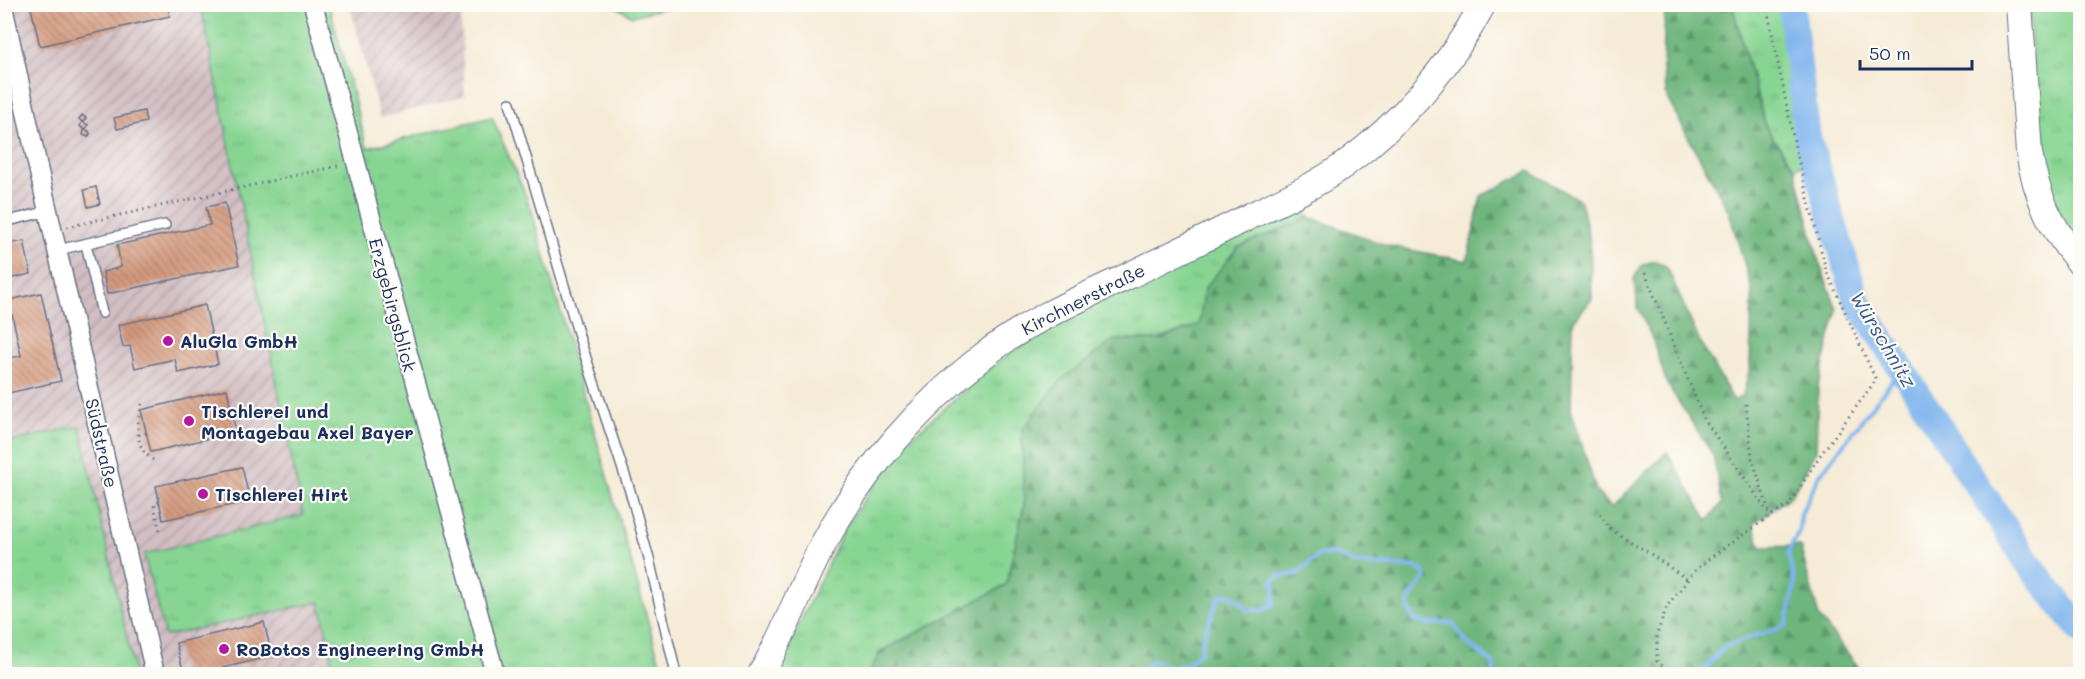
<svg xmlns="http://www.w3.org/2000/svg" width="2085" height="679" viewBox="0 0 2085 679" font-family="Mali,sans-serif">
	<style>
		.industrial { fill: url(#industrial-furrows) }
		.grass { fill: url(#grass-tufts); stroke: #528278; stroke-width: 1.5 }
		.forest { fill: url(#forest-firs); stroke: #44726e; stroke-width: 1.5 }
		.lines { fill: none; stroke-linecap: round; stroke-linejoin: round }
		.stream { stroke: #80b5ee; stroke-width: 4.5 }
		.river { stroke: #80b5ee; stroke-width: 27 }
		.building { fill: url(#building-back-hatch) }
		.lane-casing { stroke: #677188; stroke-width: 12 }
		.street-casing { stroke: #677188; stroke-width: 21 }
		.secondary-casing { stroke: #677188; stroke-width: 28 }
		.path { stroke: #677188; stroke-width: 3; stroke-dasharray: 1.5 4.5; stroke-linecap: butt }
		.lane { stroke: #fff; stroke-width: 9 }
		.street { stroke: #fff; stroke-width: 18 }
		.secondary { stroke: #fff; stroke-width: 26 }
		.poi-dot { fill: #b5179e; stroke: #fdfcf7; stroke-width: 2 }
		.labels { text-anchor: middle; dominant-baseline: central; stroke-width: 4.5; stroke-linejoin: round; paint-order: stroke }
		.street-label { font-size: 18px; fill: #1b2f5e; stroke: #fdfcf7 }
		.poi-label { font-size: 18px; font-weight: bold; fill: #1b2f5e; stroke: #fdfcf7; text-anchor: start }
		.water-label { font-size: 20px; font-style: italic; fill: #395789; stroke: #fdfcf7 }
	</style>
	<defs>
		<pattern id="industrial-furrows" width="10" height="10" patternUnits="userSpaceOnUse" patternTransform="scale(1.5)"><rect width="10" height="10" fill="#d2bec2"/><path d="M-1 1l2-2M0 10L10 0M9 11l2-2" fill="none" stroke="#aa9ba1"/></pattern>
		<pattern id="grass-tufts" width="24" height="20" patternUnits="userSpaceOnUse" patternTransform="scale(1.5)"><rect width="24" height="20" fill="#88d593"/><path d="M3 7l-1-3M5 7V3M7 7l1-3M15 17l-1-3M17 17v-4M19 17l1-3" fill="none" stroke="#75b781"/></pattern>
		<pattern id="forest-firs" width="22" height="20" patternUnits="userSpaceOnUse" patternTransform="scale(1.5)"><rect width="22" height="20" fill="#6eb67d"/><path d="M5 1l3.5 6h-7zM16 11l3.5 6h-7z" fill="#5a946a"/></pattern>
		<pattern id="building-back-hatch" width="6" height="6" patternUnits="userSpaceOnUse" patternTransform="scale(1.5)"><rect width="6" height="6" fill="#d4997d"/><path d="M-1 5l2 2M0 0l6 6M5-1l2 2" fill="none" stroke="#ab7d6a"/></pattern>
	</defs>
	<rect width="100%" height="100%" fill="#fdfcf7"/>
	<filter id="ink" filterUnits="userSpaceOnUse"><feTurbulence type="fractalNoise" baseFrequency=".0167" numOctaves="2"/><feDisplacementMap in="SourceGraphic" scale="12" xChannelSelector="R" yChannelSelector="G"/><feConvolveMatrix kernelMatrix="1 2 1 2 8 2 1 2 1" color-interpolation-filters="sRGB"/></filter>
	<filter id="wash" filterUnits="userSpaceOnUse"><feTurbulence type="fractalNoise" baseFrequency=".008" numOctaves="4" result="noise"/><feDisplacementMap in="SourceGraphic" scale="24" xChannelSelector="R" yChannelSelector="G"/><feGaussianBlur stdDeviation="1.35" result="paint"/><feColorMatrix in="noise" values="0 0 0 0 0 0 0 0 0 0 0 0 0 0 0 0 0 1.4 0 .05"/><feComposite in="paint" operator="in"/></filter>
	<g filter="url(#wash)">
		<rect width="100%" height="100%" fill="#f5ebd6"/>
		<path class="industrial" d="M4,5H201L304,515L144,554L165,636L321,602L335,674H5Z
			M350,5H460L465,96L380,118Z"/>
		<path class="grass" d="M201,5H329L367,148L492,117L531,208L663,674H335L320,602L165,636L144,554L303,515Z
			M613,5H677L632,16Z
			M1732,5H1782L1784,37L1796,74L1801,126L1810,162L1795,168L1766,128Z
			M2029,5H2072L2080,19V245L2055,209L2038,153Z
			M1297,204L1310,217L1238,247L1205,288L1199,325L1158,340H1114L1022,430L1024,506L1006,585L880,652L869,674H771L800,622L846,526L901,446L996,363L1075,311Z
			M80,426L135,674H5V443Z"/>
		<path class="forest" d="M1665,5H1732L1766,128L1795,168L1819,262L1837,309L1818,387L1816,452L1791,496L1753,524L1761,547L1800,546L1819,617L1864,674H869L880,652L1006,585L1024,506L1022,430L1062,379L1114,340H1158L1199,325L1205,288L1238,247L1310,217L1385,245L1467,261L1481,196L1529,171L1581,201L1590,242L1592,299L1573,322L1571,409L1597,493L1612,507L1667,452L1708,521L1722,503L1713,455L1667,384L1652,338L1638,308L1634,278L1643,264L1656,261L1667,267L1699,340L1734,401L1743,395L1750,368L1752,290L1729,212L1667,98L1663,69Z"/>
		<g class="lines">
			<path class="stream" d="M1131,674L1141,670L1154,660L1171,669L1186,664L1201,652L1202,641L1219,597L1228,594L1239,600L1247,610H1264L1273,604L1275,589L1272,582L1278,576L1297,574L1319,555L1335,554L1357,564L1416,567L1423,572L1426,576L1410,598L1408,606L1414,620L1428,624L1452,623L1466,642L1493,663L1494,674
				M1700,674L1723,648L1748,638L1786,626L1795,584L1788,553L1799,531L1801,514L1819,476L1901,369"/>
			<path class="river" d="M1791,4L1807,135L1856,299L2026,560L2080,630"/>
		</g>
		<g id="blocks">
			<path class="building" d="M30,4H167L170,16L40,46Z
				M144,111L146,122L117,129L114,118Z
				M82,115L86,118L83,122L88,125L85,130L89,131L90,134L88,137L83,135L84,130L80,126L82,122L79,119Z
				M96,187L100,204L88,207L84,190Z
				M225,203L239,265L107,294L103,272L121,267L117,245L210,225L206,207Z
				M24,241L31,274L4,280V245Z
				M41,293L61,381L4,394V359L21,356L9,300Z
				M205,305L218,364L178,373L175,359L135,368L130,346L123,347L118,325Z
				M227,389L236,432L151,452L141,410Z
				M242,467L250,501L163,520L156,486Z
				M264,622L272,656L210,671L211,674H184L176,643Z"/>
		</g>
	</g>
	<g filter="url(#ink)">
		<use href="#blocks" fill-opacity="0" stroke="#677188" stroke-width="1.5"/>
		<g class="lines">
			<g class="lane-casing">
				<path id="lane" d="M510,103L581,343L630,491L649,559L676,674
					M4,222L49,211
					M86,244L102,313
					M58,250L165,225"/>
			</g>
			<g class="street-casing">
				<path id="street" d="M313,4L495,674
					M4,11L39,172L155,674"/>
			</g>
			<g class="secondary-casing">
				<path id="secondary" d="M2019,4L2029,153C2037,198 2051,228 2080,263
					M761,674C786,632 801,584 825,541C863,470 920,406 983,356C1026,322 1077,300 1126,277C1167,257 1209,237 1250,216C1282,201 1315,186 1344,165C1402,122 1449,68 1483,4"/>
			</g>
			<path class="path" d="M67,227L342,165
				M1645,273L1704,419L1770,515
				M142,404C138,419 135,436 143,450C145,454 150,457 154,461
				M1746,404L1752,458L1769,511
				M139,435L147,433
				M159,502L154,505L160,532
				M1600,514L1610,529L1646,551L1688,580
				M1671,674L1657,661V634L1667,606L1695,571L1710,558L1770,516L1788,506L1819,457L1876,380L1826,270L1796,151L1766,4"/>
			<use href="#lane" class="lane"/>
			<use href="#street" class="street"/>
			<use href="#secondary" class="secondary"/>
		</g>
	</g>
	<g class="poi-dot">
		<circle cx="168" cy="341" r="6"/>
		<circle cx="189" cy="421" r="6"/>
		<circle cx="203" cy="494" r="6"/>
		<circle cx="224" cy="649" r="6"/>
	</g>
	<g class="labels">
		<g class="street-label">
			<text transform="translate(1083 299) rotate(-27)">Kirchnerstraße</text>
			<text transform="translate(393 305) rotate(75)">Erzgebirgsblick</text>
			<text transform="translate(102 443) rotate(77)">Südstraße</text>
		</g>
		<g class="poi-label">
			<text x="180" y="341">AluGla GmbH</text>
			<text x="201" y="411">Tischlerei und<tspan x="201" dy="21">Montagebau Axel Bayer</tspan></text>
			<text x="215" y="494">Tischlerei Hirt</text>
			<text x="236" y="649">RoBotos Engineering GmbH</text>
		</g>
		<g class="water-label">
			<text transform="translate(1884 339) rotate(59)">Würschnitz</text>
		</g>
	</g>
	<rect width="2085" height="679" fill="none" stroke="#fdfcf7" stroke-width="24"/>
	<path d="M1860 60v9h112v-9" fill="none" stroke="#1b2f5e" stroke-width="3"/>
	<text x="1869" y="60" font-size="18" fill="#1b2f5e" stroke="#fdfcf7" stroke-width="4.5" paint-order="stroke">50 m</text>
</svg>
